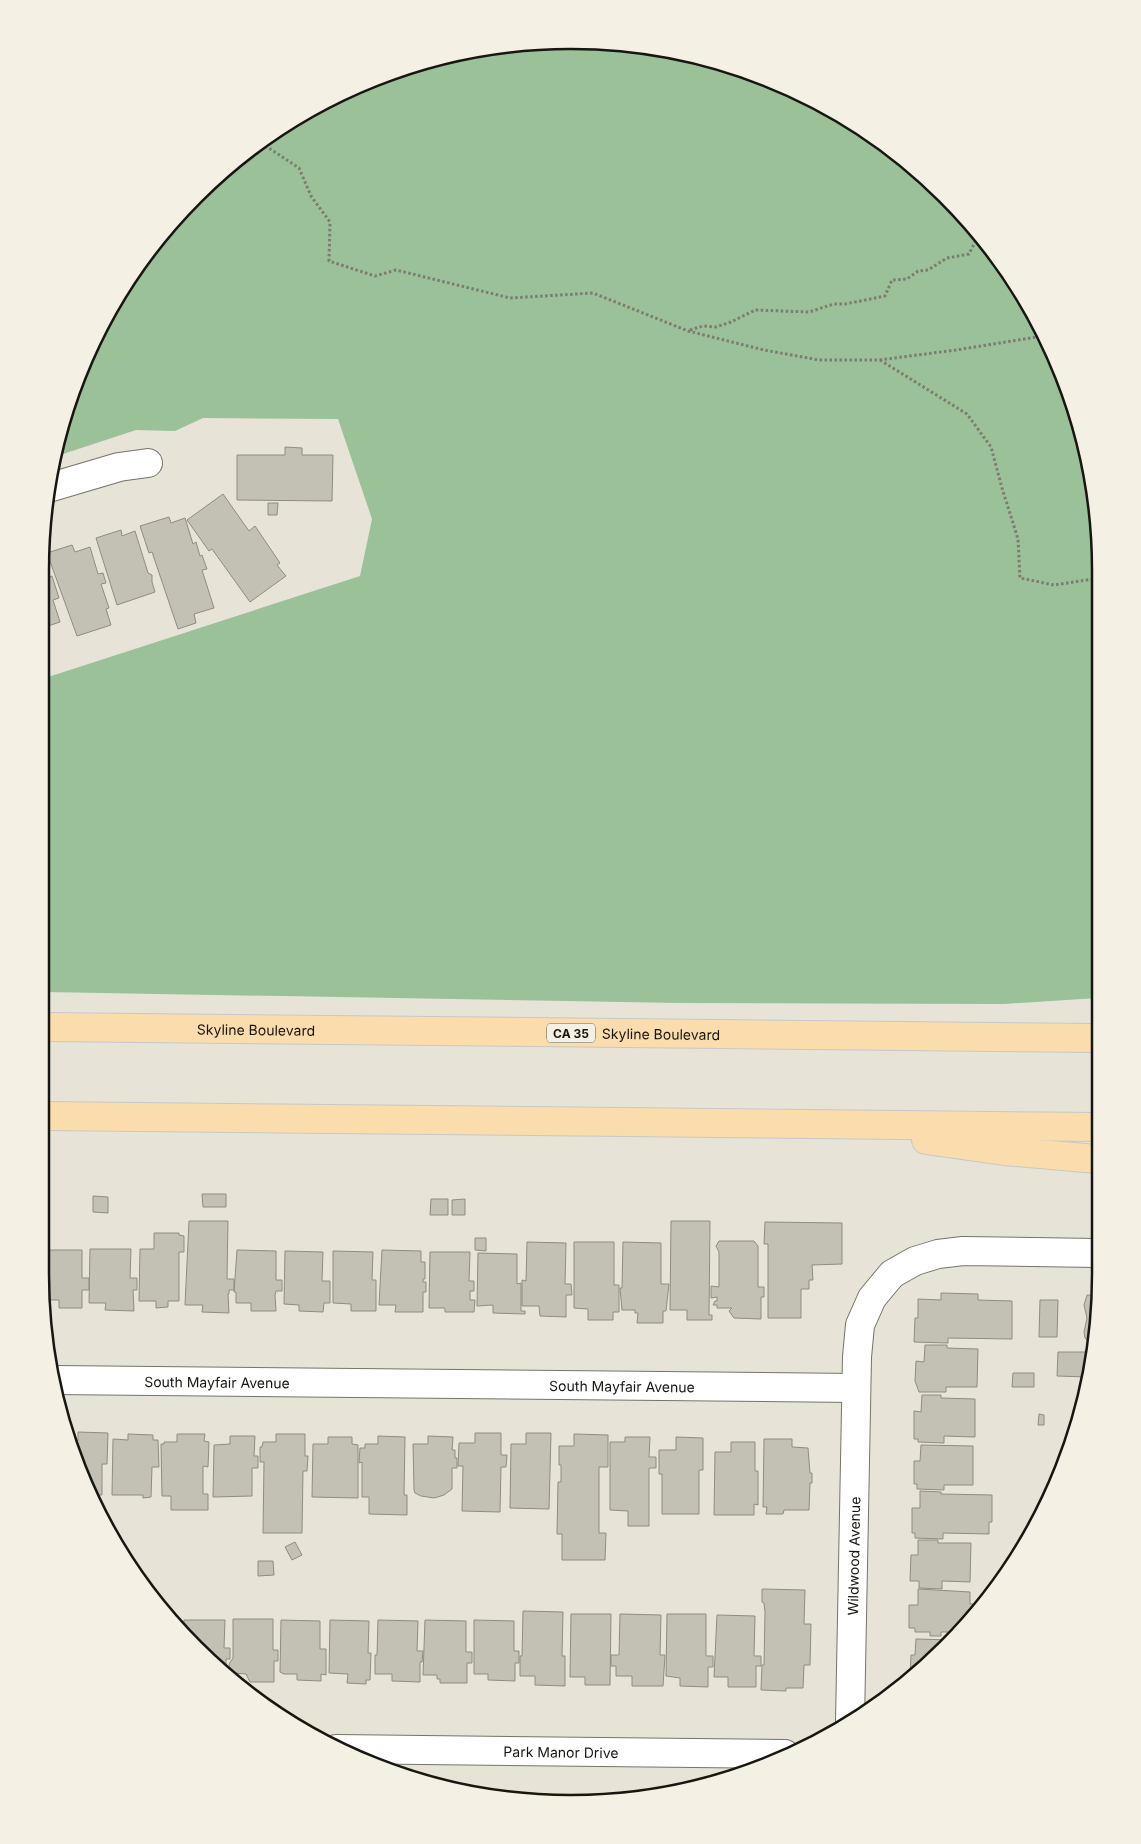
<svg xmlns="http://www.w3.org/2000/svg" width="1141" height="1844" viewBox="0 0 1141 1844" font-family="Inter,sans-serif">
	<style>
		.green { fill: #9bc198 }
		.building { fill: #c3c0b4; stroke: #8f8c80 }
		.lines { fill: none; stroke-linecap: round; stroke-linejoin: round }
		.minor-casing { stroke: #767368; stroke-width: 30 }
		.primary-casing { stroke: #c7c7c6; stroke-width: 30 }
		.path { stroke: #7d7b72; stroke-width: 3; stroke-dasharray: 2.5 2.5; stroke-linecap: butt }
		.minor { stroke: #fff; stroke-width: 28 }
		.primary { stroke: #fadcad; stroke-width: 28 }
		.labels { text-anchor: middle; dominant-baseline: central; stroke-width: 4; stroke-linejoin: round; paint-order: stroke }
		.shield { fill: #f4f1e4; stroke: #595850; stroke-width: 1 }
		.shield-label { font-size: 12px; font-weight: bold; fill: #171611 }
		.street-label { font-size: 14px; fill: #171611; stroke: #f4f1e4 }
		.rim { fill: none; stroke: #171611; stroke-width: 2.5 }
	</style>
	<rect width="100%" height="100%" fill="#e7e4d7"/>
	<path class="green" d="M605,41L708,58L805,95L893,149L970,221L1030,306L1083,433L1100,536L1098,998L1004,1004L680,1003L45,992V678L360,576L372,519L338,419L203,418L175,431L136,430L57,456L80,368L149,248L221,172L305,111L400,68L501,45Z"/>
	<path class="building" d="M285,447L302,448V455H333L332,501L237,500V455H285Z
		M223,494L249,531L255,526L280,563L277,565L286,576L250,602L212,549L209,551L187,520Z
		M268,503H278L277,515H268Z
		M169,517L171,523L185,518L193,544L196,542L200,556L202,555L207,569L202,570L214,608L194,614L196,623L178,629L152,552L149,553L140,526Z
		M121,530L122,536L135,531L148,573L152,575V582L155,592L117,605L96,538Z
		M72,545L75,552L90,547L98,574L103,573L106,583L101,584L109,608L106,609L111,625L77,636L47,553Z
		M45,563L49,577L52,576L59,598L53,600L60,622L45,627Z
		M202,1194H226V1207H203Z
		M93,1196L108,1197V1213L93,1212Z
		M431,1199H448V1215H430Z
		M465,1199V1215H452V1200Z
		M189,1221H228L227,1279H234V1290H229V1294H228L229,1313L202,1312L203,1305H185Z
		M671,1221H710L709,1315H712V1320H687V1310H670Z
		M765,1222L842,1223V1264L812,1265L813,1280H809V1289H801V1318H768V1244H764Z
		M154,1233H179V1235L184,1236V1252H179V1301H168V1307L156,1308V1301H139L140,1249H154Z
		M475,1238H486V1251L475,1250Z
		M719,1241H754L758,1246V1287H764V1297H761V1319L734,1318L729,1311L732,1308H717V1305H713L715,1301H717V1297L711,1298V1286L719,1287V1252L716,1246Z
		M527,1242L566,1243L565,1284H571L572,1295H566V1317L540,1316L539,1306H522V1280L526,1281Z
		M574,1242H614V1285H619V1312H613V1320H588V1309L574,1308Z
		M623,1242L661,1243V1284H669L666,1311H663V1323H637L638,1313H635V1310H622L620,1288H622Z
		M90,1249H131L130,1278H137V1290H133L134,1311L105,1310L106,1303H89Z
		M45,1250H82V1278H89V1290H82V1308H59V1300H45Z
		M237,1250L276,1251V1280H282V1291H276L275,1295L276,1311H251V1303H236V1292H234Z
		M382,1250L421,1251V1262H425V1279H423V1282H426V1292H423V1312H395L396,1305H379Z
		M285,1251L323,1252L322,1281H330V1303H324L323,1312L299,1311V1305L284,1304Z
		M333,1251L373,1252L372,1280H376V1311H351V1304L333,1303Z
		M430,1252H470L469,1281H474V1291H470V1300H475L474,1312H445V1308H429Z
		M478,1253L517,1254V1284L521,1283V1311H525V1314L493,1313V1305L477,1306Z
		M941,1293L978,1294V1300L1012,1301V1339L948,1338V1343L914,1342L915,1318H918V1299L941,1300Z
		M1087,1295H1097V1341L1087,1340L1085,1338L1084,1332L1087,1318L1084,1305Z
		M1040,1300H1058L1057,1337H1039Z
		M925,1345H947V1348L978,1349L977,1387H946V1392H919L915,1381L916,1361L924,1362Z
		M1058,1352H1094L1087,1377L1057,1376Z
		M1013,1373H1034V1387H1012Z
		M922,1395H941V1398L975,1399V1437L944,1436V1443L918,1442V1439H914V1411L921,1412Z
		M1039,1414L1044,1415V1425H1038Z
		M78,1432L108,1433L107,1464H102V1495H89L68,1444L67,1440L78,1441Z
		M475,1433H501V1455H507L506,1467H501L500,1512L462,1511L463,1466H458L459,1443H475Z
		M526,1433H551L549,1509L510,1508L511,1444H526Z
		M128,1434L153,1435V1440H158L159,1467H152L151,1497L143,1498V1495H112L113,1439L128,1440Z
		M177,1434H205L204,1441L209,1442L208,1467L203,1466V1494H208V1510H171V1496H162L161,1444H164V1442H177Z
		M276,1434H305V1456H308L307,1471H303L302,1533H263L264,1462H260V1447H262L263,1442H276Z
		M574,1434L608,1435V1467H599V1533H606L605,1560H562V1534H557L558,1482H561V1465H559V1446H574Z
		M230,1436H255L254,1456H258V1468H252V1496L213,1497L214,1445L230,1444Z
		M378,1436L405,1437L404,1495H407V1515L369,1514V1497H362V1462L359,1463L360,1448H365V1444H378Z
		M428,1436L453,1437L452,1450H455V1458H457V1468H452V1489L444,1495L434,1498L421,1496L415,1493L414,1490L413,1444H428Z
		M328,1437H352V1444L358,1445V1498L312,1497L313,1444H328Z
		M625,1437H650L649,1457H656V1468H649V1526H628V1511L610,1510V1442H625Z
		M676,1437L703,1438V1470H699V1514H662V1474H659V1450H676Z
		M764,1439H792V1447L808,1448L810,1473H812V1483H810L809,1510H784L783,1514H766L767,1507H763Z
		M731,1442H755V1471H758V1505L754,1504V1515H714L715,1452H731Z
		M921,1445L973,1446V1485H944V1490L917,1489V1484H914V1461H920Z
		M920,1491L941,1492V1494L992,1495V1522H989V1534L943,1533V1539L915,1538V1533H912V1508H920Z
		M918,1540H938V1543H971L970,1582L942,1581V1589L919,1588V1581H910L911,1555H918Z
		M295,1542L302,1555L292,1560L285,1547Z
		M258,1561H273L274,1575L258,1576Z
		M762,1589L805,1590L804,1624H811L810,1665H804L803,1688H786V1691L761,1690L762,1665H764L765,1612L764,1603L762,1602Z
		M918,1589L970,1592V1604H985L957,1636L948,1635V1632H941V1636H930V1632H915V1628H909V1605H918Z
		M523,1611L563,1612L562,1656H565V1686L535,1685V1676H520V1656H522Z
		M571,1614H611L610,1685H585V1677H570Z
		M620,1614L661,1615L660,1655H665L663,1686H632V1676H616V1666H611V1655H619Z
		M667,1614H706V1656H713V1667H708V1687L680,1686V1678L666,1676Z
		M717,1615L755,1616L754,1656H761V1666H756V1687H728V1677H714Z
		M233,1619H273V1650H278V1661H274V1682H250L246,1674L232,1673L230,1670L229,1664L233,1658Z
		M184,1620H225L224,1648H230V1659H226V1673L184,1631Z
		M281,1620L320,1621V1649H326V1675L321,1674V1681L297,1680V1674H284L280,1672Z
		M330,1620L369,1621L368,1653H371L370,1680H366V1684L347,1683L348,1674L329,1673Z
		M378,1620L418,1621L417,1651H423L422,1662H420V1682L392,1681V1674H375V1655H377Z
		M425,1620L466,1621V1652H472V1663H467V1683H440V1679H437V1675H423Z
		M474,1620L514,1621V1651H519V1663H515V1681L488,1680V1674H474Z
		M916,1639L953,1640L945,1649L910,1678L911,1655H915Z"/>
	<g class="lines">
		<g class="minor-casing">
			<g id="minor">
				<path d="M48,488L119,467L148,463"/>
				<path id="s1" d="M53,1380L856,1388"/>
				<path id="s2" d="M850,1722L857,1357L860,1325L872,1298L892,1274L915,1261L938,1254L963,1251L1097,1253"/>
				<path id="s3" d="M336,1749L785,1754"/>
			</g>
		</g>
		<g class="primary-casing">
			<g id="primary">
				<path id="s4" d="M45,1027L1098,1038"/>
				<path d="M45,1116L1097,1127"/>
				<path d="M926,1140L1004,1151L1097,1159"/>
			</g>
		</g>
		<path class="path" d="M261,143L299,168L311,196L330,222L329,261L375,276L396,270L510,298L593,293L688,331L764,350L819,360H879L956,350L1043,336
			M690,330L703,326L716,327L731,322L755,310L809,312L834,304H845L885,296L892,280L907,279L918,271L928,270L947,258L969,254L979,234
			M880,360L967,414L991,447L1002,488L1018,539L1020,578L1054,585L1100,578"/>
		<use href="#minor" class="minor"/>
		<use href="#primary" class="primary"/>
	</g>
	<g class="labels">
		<rect class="shield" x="547" y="1023.5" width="48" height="19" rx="4"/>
		<g class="shield-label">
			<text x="571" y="1033">CA 35</text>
		</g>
		<g class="street-label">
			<text stroke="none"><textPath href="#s4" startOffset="211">Skyline Boulevard</textPath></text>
			<text stroke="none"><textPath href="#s4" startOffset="616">Skyline Boulevard</textPath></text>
			<text stroke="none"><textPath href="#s1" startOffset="164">South Mayfair Avenue</textPath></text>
			<text stroke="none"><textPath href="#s1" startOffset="569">South Mayfair Avenue</textPath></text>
			<text stroke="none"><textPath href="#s2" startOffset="166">Wildwood Avenue</textPath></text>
			<text stroke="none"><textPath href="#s3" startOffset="225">Park Manor Drive</textPath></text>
		</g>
	</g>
	<path d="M0 0H1141V1844H0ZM570 49H571A521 521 0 0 1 1092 570V1274A521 521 0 0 1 571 1795H570A521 521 0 0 1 49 1274V570A521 521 0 0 1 570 49Z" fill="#f4f1e4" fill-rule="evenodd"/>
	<path class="rim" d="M570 49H571A521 521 0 0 1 1092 570V1274A521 521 0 0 1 571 1795H570A521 521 0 0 1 49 1274V570A521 521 0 0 1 570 49Z"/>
</svg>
